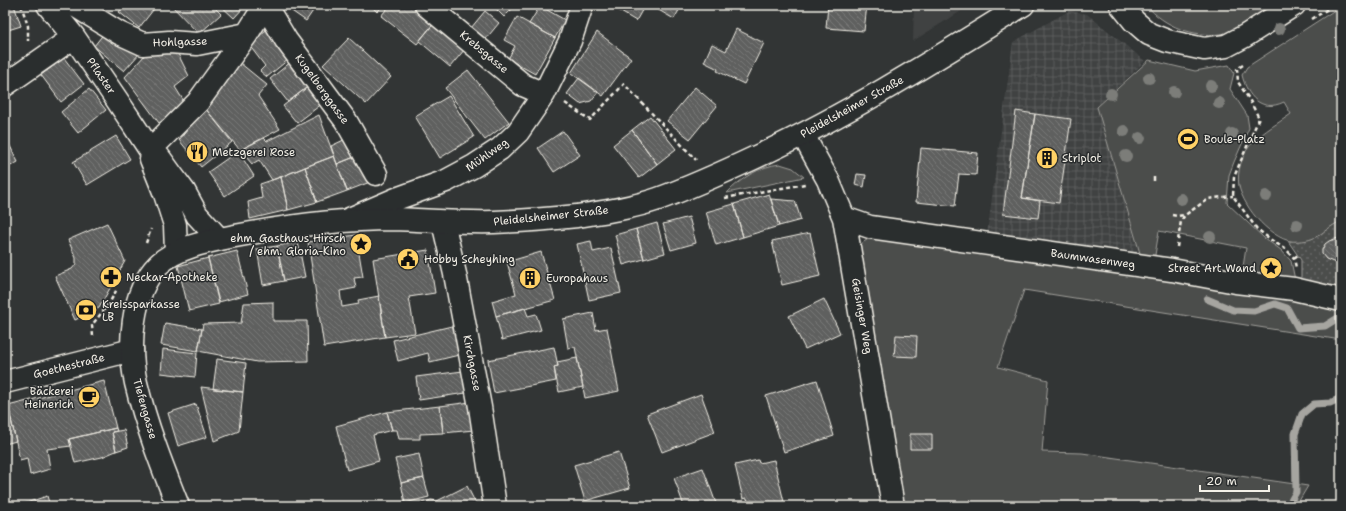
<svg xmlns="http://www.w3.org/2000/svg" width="1346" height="511" viewBox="0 0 1346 511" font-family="'Shantell Sans',sans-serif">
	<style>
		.built { fill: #404242 }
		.industrial { fill: url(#industrial-grid) }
		.green { fill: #4b4d4c; stroke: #a09f9a }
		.park { fill: url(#park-dots); stroke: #a09f9a }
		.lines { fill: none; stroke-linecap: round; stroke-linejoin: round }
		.stream { stroke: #a6a5a0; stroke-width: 7 }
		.building { fill: url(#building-back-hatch); stroke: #f4f1e8 }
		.minor-casing { stroke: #f4f1e8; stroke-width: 25 }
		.major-casing { stroke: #f4f1e8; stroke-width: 25 }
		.path { stroke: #f4f1e8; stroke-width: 2.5; stroke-dasharray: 4 3; stroke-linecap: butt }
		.minor { stroke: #2a2d2e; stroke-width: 22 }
		.major { stroke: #2a2d2e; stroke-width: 22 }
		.tree { fill: #7c7d79 }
		.labels { text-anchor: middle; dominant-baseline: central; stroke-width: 3; stroke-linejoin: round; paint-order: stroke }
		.street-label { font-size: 11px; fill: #f4f1e8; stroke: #2a2d2e }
		.poi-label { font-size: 11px; fill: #f4f1e8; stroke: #2a2d2e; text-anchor: start }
	</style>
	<defs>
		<pattern id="industrial-grid" width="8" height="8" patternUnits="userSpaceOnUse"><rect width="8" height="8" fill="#404242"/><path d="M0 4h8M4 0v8" fill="none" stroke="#5c5e5d"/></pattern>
		<pattern id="park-dots" width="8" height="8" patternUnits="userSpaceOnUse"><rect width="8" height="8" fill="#4b4d4c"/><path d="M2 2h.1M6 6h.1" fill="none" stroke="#666766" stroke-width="1.8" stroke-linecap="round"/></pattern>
		<pattern id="building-back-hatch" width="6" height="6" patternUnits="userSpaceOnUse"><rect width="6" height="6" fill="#5f605f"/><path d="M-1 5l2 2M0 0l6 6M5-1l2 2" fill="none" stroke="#777776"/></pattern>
	</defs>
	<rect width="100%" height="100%" fill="#323535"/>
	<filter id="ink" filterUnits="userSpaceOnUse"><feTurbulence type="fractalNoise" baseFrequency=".025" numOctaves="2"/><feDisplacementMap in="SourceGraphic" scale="8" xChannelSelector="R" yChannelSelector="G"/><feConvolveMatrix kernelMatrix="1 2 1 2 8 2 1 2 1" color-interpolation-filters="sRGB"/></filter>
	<g filter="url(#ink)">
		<path class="built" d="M914,5H971L913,41Z"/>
		<path class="industrial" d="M1069,11L1087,14L1145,61L1097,107L1146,276L985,250L1013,42Z"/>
		<path class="green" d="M1146,5H1282C1267,14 1252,25 1237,32C1232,34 1226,33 1221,34C1193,37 1165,27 1146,5Z
			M1341,6V221C1328,227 1319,239 1304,242C1277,246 1248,214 1240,190C1236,177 1240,162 1246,151C1256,135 1276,125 1291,114L1284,102C1261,113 1247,96 1242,75L1247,67Z
			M1149,60L1195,71L1229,65L1234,73L1230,89L1247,115L1249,128L1234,162L1229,175L1227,203L1264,238L1281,250L1291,261L1295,280L1242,273L1246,248L1159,231L1154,261L1142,260L1097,107Z
			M780,164L793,168L804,177L727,193C740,179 760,166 780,164Z
			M874,235L1341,304V340L1024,290L998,367L1048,380L1042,452L1082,453L1308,486L1296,506H886L858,246Z"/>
		<path class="park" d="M1341,221V295L1301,281V260L1288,241C1319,243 1317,233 1341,221Z"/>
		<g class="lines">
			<path class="stream" d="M1207,299L1233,310L1254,311L1275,304L1287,308L1298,328L1325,326L1341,316
				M1288,506L1296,492L1295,434L1302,414L1314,404L1330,403L1341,398"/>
		</g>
		<path class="building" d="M5,5H14L21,26L5,31Z
			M124,5H157L139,28L119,12Z
			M171,5H212L221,14L199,34Z
			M220,5H246L234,18Z
			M283,5H317L306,21Z
			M370,5H384L377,12Z
			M390,5H424L439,17L417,44L381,16Z
			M492,5H516L504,17Z
			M609,5H645L636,21Z
			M650,5H682L674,19Z
			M828,5H867L864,31L826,28Z
			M540,6L565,20L555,38L529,24Z
			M485,11L499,23L485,40L471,28Z
			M439,17L470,43L450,67L419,41Z
			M517,17L555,38L535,74L508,59L515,46L504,40Z
			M267,29L289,59L267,77L260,71L265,66L249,45Z
			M736,29L764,43L744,84L717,71L718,69L704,62L712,44L726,51Z
			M105,32L140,53L124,71L94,46Z
			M597,32L631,58L603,96L571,73Z
			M349,38L391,77L366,104L323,65Z
			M175,48L189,76L175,87L185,103L159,123L125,77L145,55Z
			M64,58L84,84L61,102L41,75Z
			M292,61L310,85L288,102L270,79Z
			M240,63L267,85L258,96L280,129L240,150L205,108Z
			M468,70L509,122L485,140L445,88Z
			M579,78L598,92L591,101L580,104L567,94Z
			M310,85L323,103L297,123L283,106Z
			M695,87L717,106L690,139L667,121Z
			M89,89L106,110L78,133L61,112Z
			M449,96L474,137L440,158L415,116Z
			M205,108L232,142L201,167L179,140Z
			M1016,111L1035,114L1022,198L1040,201L1038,218L1003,214Z
			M1035,114L1071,119L1059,203L1022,198Z
			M319,115L334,156L272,180L259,160L252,164L240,150L264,138L267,141Z
			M650,116L676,149L657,164L632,130Z
			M632,130L657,164L639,178L613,145Z
			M563,131L580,155L554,172L538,148Z
			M5,136L18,162L5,169Z
			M116,136L130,159L87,185L73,162Z
			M348,138L357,156L337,164L331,146Z
			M921,148L978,153L976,175L959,174L955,206L916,202Z
			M238,151L254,176L225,196L208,172Z
			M334,156L347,191L317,202L305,167Z
			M357,156L370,182L347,191L337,164Z
			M305,167L317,202L288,210L281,177Z
			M857,174L866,175L864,187L855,185Z
			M281,177L288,210L250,219L248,202L262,198L260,184Z
			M769,194L779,226L743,237L734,204Z
			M771,199L795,201L801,220L779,226Z
			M734,204L743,237L716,245L706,212Z
			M689,217L696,243L671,250L663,224Z
			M107,223L125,261L99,308L75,320L55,276L72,269L76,264V258L68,240Z
			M657,223L665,253L644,259L636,229Z
			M636,229L644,259L623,265L615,235Z
			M810,233L820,276L782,285L772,241Z
			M356,235L363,277L354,278L356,288L340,291L342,307L359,304L358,300L379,296L385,337L324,347L308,242Z
			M1341,237V264H1338L1326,259L1322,254V250L1325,244L1329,241Z
			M591,241L593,252L611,248L621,293L589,300L577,244Z
			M298,242L305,277L284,281L277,246Z
			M277,246L284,281L263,285L257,249Z
			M428,250L435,293L409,297L415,333L385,337L373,259Z
			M237,251L248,294L219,302L208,258Z
			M541,252L555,300L496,316L492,301L516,294L507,262Z
			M208,258L219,304L189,311L178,266Z
			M824,299L840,333L805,349L789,316Z
			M273,302V321H307L308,361L257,362L198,351L203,324L241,323L244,303Z
			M525,308L528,316L536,314L541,330L502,340L496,316Z
			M593,313L596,330L607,328L619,391L585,398L575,347L568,348L563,319Z
			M165,323L202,329L198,351L161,345Z
			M456,325L463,354L430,362L428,353L398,361L393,340Z
			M896,335L917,336L916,357L894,356Z
			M554,347L558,366L554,367L556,381L494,393L488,360Z
			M163,349L197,353L195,377L161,373Z
			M577,358L583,387L559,392L554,367L558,366L557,362Z
			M217,359L246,363L243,392L213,389Z
			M463,371L466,393L419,400L416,377Z
			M817,380L834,436L784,452L766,396Z
			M104,381L116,428L69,439L71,446L47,449L50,469L30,475L27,458L20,460L8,406Z
			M201,387L243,392L239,431L214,441Z
			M701,394L715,432L662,452L647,414Z
			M471,402L474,430L443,433L440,406Z
			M196,404L207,437L178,446L168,413Z
			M5,406H8L16,441L5,444Z
			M440,406L443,433L420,434V439H399L397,430H392L387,412Z
			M387,412L392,430L373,435L379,461L347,470L336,426Z
			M116,428L117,431L112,432L116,451L102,457L75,463L69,439Z
			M124,430L128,447L116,451L112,432Z
			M910,434H932V449H910Z
			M619,452L630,488L585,501L574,465Z
			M419,454L424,478L401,483L395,459Z
			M758,460L759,463L774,460L784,502L770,506H749L747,498L743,499L735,465Z
			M703,468L717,506H684L674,478Z
			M424,478L429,497L405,503L401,483Z
			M467,486L477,506H440L437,501Z
			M47,496L50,506H17Z
			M431,500L437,501L440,506H412Z"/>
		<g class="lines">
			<g class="minor-casing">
				<path id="minor" d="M48,5L74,37L117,100L150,150L159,157L172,175L184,191L197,215L219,239
					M74,5L119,33L143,44L169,42L197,44L247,34
					M265,5L286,40L346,121L376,174
					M426,5L523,85L544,94
					M1121,5L1134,21L1149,34L1167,41L1204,49L1226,46L1245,36L1294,5
					M5,85L74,37
					M803,135L828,180L844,218L893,506
					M150,150L198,102L247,34L265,5
					M151,159L165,194L175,225L176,252
					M844,218L870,227L1172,270L1236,282L1294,289L1341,300
					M347,220L396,199L446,181L474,166L500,149L518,132L544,94L570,41L582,5
					M443,222L455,274L480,407L495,506
					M5,382L132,350"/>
			</g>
			<g class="major-casing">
				<path id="major" d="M178,506C162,466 146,425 136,383C128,348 131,292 158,265C176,247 210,241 235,236C287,226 340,219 393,219C427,220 460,223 494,222C521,221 550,219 577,216C603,212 632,208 658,199C691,187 724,172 756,157C849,114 936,59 1023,5"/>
			</g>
			<path class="path" d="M21,5L28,26V41
				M1087,6L1088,5
				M1312,19L1334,5
				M1243,65L1237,69L1238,82L1249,99L1259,118L1234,177L1233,196L1257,229L1274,242L1286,249L1294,258L1296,268
				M565,103L590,120L624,84L696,160
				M1154,177V184
				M725,198L805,184
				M1172,215L1178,216L1184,215
				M146,243L151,229
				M1177,247L1181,221L1185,215L1208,199L1222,197L1233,196
				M1294,258L1298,255
				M93,336L92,325L110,302L117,289"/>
			<use href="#minor" class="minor"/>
			<use href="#major" class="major"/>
		</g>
		<g class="tree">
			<circle cx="1279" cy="29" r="6"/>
			<circle cx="1149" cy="78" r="6"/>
			<circle cx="1211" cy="86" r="6"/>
			<circle cx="1174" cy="92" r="6"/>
			<circle cx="1111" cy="94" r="6"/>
			<circle cx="1219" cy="103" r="6"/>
			<circle cx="1124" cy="131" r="6"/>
			<circle cx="1232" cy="134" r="6"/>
			<circle cx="1140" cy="138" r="6"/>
			<circle cx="1126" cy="156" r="6"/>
			<circle cx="1266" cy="196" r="6"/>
			<circle cx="1181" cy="199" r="6"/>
			<circle cx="1297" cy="225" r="6"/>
			<circle cx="1210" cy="237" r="6"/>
		</g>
	</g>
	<defs>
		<g id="stadium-disc" transform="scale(1.15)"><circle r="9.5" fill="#ffd166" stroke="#2a2d2e"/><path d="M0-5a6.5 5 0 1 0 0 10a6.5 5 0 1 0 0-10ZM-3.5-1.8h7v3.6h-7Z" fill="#111"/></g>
		<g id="restaurant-disc" transform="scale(1.15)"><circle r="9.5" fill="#ffd166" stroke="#2a2d2e"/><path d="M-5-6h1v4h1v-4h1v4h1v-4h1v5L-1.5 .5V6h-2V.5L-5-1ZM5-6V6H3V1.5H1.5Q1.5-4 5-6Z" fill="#111"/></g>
		<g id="building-disc" transform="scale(1.15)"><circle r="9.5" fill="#ffd166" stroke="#2a2d2e"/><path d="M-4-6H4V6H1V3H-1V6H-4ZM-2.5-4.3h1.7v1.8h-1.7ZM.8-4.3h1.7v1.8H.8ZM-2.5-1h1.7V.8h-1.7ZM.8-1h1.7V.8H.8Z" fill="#111"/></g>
		<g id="sight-disc" transform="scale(1.15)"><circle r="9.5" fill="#ffd166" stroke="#2a2d2e"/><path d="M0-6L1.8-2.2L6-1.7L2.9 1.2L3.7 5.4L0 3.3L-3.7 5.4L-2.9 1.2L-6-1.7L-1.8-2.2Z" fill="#111"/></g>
		<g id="civic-disc" transform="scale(1.15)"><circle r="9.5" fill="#ffd166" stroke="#2a2d2e"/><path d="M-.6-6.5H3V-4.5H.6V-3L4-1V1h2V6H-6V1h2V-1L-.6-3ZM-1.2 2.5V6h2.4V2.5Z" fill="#111"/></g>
		<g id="pharmacy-disc" transform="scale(1.15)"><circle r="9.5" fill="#ffd166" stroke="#2a2d2e"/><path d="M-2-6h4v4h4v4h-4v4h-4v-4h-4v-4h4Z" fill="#111"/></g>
		<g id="bank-disc" transform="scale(1.15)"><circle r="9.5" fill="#ffd166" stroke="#2a2d2e"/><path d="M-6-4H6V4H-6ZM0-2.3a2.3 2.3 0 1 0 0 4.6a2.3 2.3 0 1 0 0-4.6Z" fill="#111"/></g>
		<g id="cafe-disc" transform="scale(1.15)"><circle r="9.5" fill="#ffd166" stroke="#2a2d2e"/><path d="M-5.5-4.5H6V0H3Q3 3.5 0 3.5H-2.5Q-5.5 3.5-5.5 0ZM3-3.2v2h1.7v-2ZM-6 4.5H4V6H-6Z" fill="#111"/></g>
	</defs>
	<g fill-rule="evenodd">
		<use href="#stadium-disc" x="1188" y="139"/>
		<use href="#restaurant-disc" x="197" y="152"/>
		<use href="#building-disc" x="1047" y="158"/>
		<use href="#sight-disc" x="361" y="244"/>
		<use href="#civic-disc" x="408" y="259"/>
		<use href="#sight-disc" x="1271" y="268"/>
		<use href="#pharmacy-disc" x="111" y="277"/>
		<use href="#building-disc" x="530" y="278"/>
		<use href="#bank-disc" x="86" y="310"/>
		<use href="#cafe-disc" x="89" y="397"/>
	</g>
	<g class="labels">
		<g class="street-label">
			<text transform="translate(180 42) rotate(-2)">Hohlgasse</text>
			<text transform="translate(484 52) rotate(40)">Krebsgasse</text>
			<text transform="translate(101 76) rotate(55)">Pflaster</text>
			<text transform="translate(322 89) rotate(54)">Kugelberggasse</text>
			<text transform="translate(852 107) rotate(-29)">Pleidelsheimer Straße</text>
			<text transform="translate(487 155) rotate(-35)">Mühlweg</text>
			<text transform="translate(551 216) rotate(-6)">Pleidelsheimer Straße</text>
			<text transform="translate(1093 259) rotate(8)">Baumwasenweg</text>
			<text transform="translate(862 316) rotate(80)">Geisinger Weg</text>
			<text transform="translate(472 363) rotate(79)">Kirchgasse</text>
			<text transform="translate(69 366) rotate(-14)">Goethestraße</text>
			<text transform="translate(145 409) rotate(74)">Tiefengasse</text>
		</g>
		<g class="poi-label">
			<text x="1204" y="139">Boule-Platz</text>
			<text x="212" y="152">Metzgerei Rose</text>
			<text x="1062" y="158">Striplot</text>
			<text x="346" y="238" text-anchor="end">ehm. Gasthaus Hirsch<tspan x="346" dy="13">/ ehm. Gloria-Kino</tspan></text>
			<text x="424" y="259">Hobby Scheyhing</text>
			<text x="1256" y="268" text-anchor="end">Street Art Wand</text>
			<text x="126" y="277">Neckar-Apotheke</text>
			<text x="546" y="278">Europahaus</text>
			<text x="102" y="304">Kreissparkasse<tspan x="102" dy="13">LB</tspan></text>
			<text x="74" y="391" text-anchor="end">Bäckerei<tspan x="74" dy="13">Heinerich</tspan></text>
		</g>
	</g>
	<rect width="1346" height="511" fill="none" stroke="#2a2d2e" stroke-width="20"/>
	<rect x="10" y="10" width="1326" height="491" fill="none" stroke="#f4f1e8" stroke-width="1.5" filter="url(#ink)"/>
	<path d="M1200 485v6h69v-6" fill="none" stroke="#f4f1e8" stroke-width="2"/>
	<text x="1206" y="485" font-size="12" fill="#f4f1e8" stroke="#2a2d2e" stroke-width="3" paint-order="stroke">20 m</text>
</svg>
